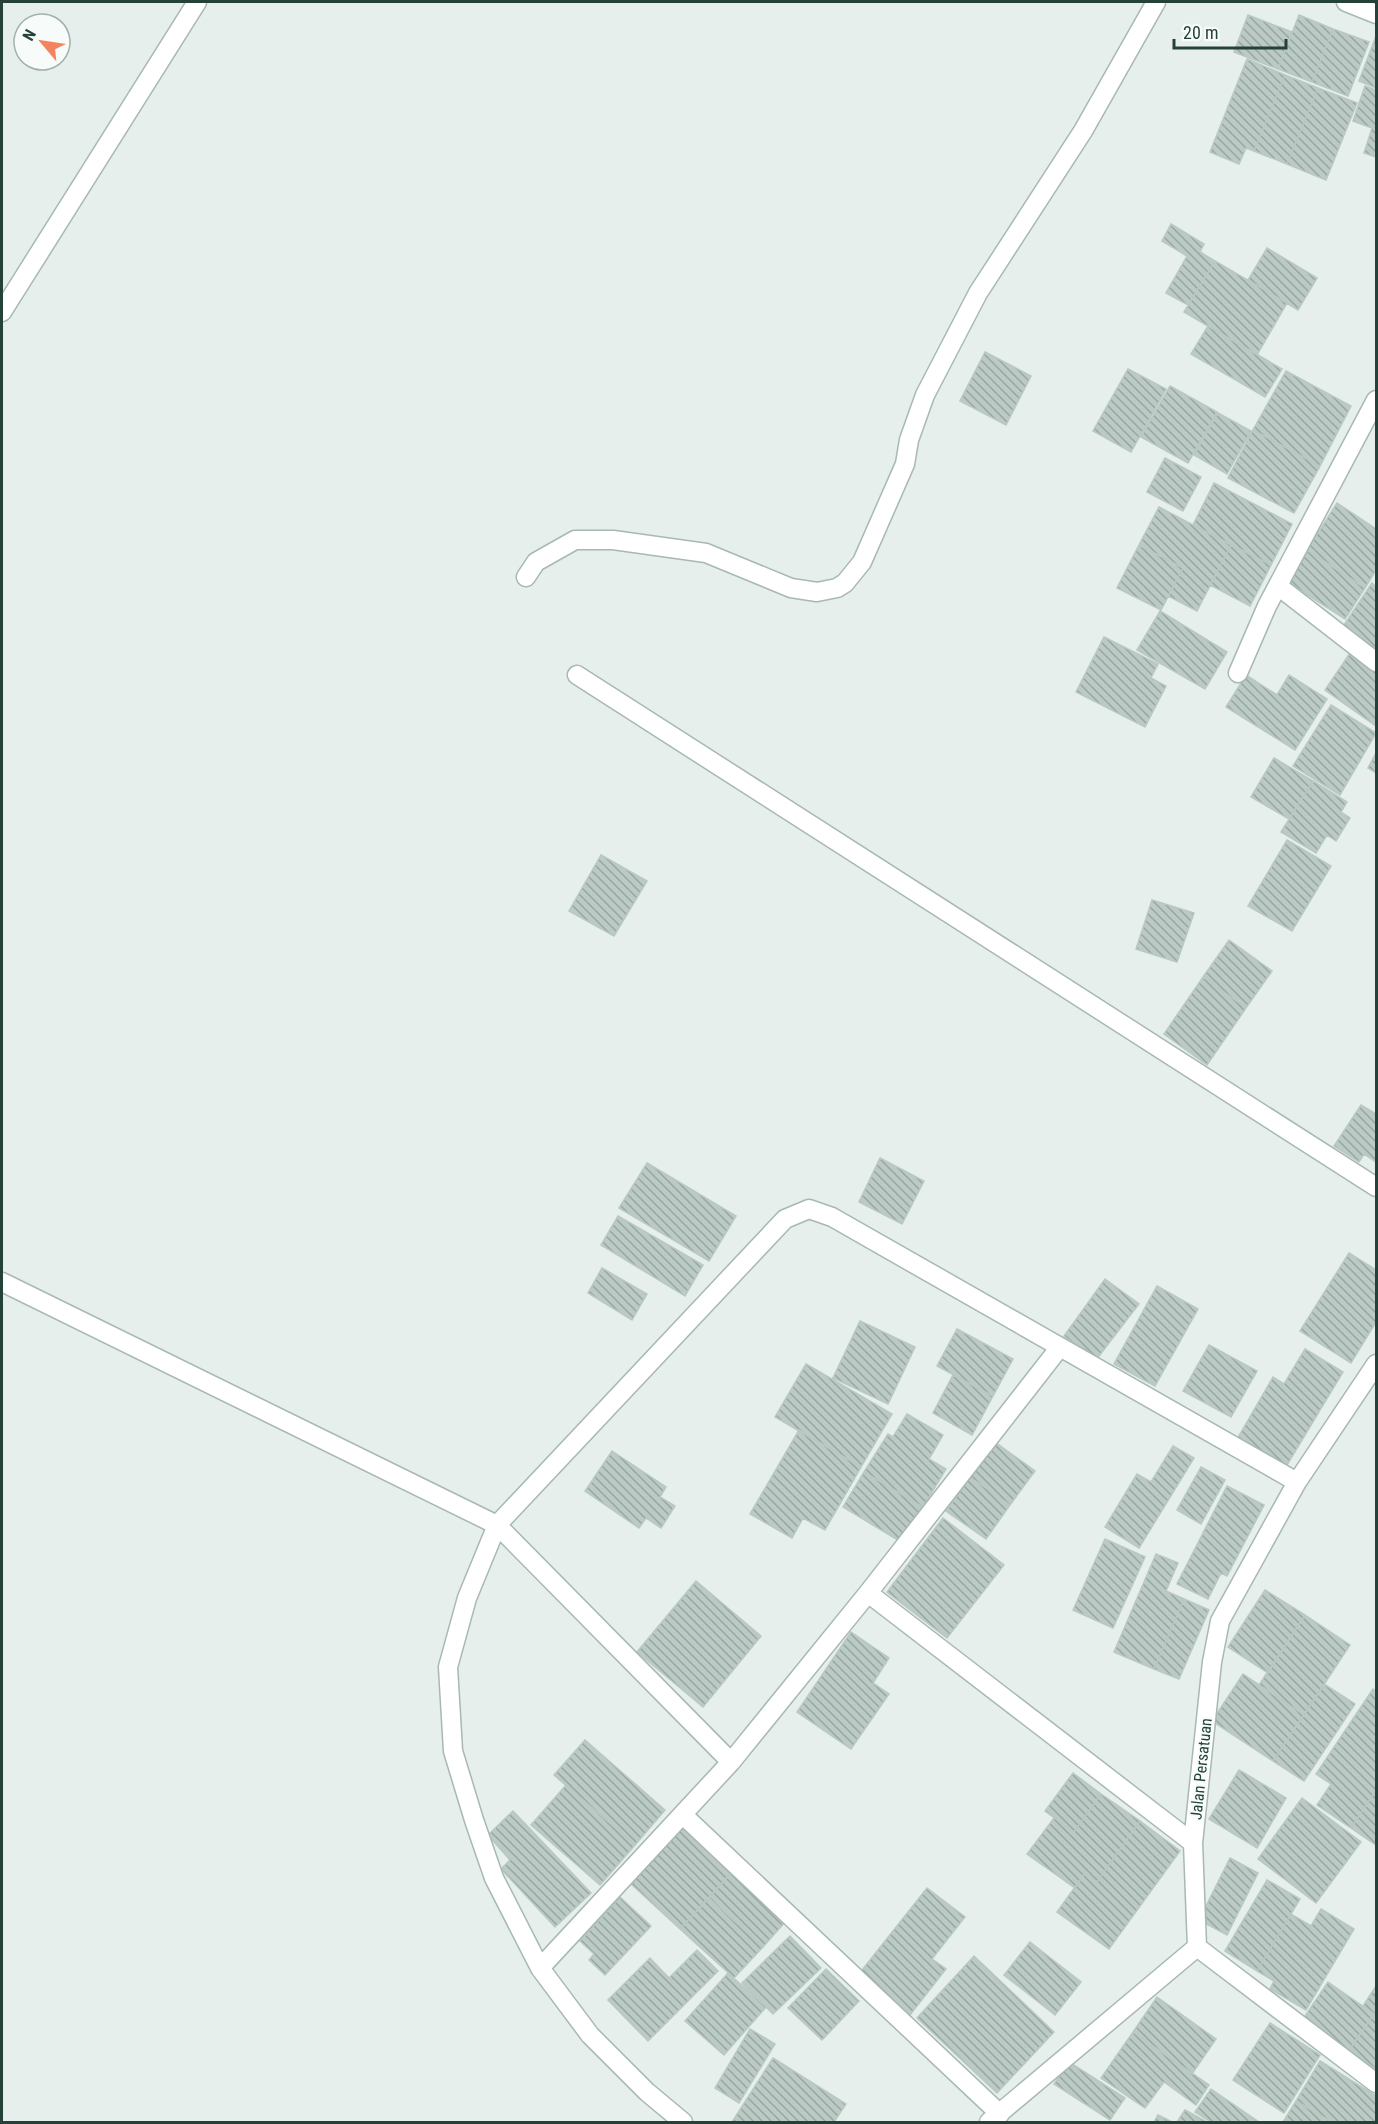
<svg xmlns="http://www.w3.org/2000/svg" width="1378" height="2124" viewBox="0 0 1378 2124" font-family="'Roboto Condensed',sans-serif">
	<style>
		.building { fill: url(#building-back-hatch); stroke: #b8c9c2; stroke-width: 1.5 }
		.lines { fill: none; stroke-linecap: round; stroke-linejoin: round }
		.minor-casing { stroke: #a8b8b2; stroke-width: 21 }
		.secondary-casing { stroke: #a4bbb3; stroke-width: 21 }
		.minor { stroke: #fff; stroke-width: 18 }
		.secondary { stroke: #fff; stroke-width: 18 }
		.labels { text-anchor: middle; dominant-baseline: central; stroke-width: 4.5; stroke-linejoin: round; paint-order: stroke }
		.street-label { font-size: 16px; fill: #24423a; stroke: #f7fbf9 }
	</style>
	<defs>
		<pattern id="building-back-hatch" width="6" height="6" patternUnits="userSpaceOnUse" patternTransform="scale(1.5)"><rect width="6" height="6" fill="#bbcac4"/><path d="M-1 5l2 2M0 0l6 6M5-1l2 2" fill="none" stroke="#98a6a0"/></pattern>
	</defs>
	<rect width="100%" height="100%" fill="#e6efeb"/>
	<path class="building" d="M1248,15L1292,32L1278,69L1234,52Z
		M1299,15L1333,29L1312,82L1278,69Z
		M1333,29L1369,42L1348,96L1312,82Z
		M1376,36V88L1359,81Z
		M1247,59L1285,75L1254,151L1246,148L1239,164L1210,152Z
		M1285,75L1318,88L1287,164L1254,151Z
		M1365,86L1376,90V157L1364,153L1372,128L1353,121Z
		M1318,88L1357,103L1326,180L1287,164Z
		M1171,224L1204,244L1200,252L1215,261L1188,305L1166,293L1187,256L1162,241Z
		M1267,248L1317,278L1298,310L1248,280Z
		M1215,261L1287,303L1257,355L1184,312Z
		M1208,326L1282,369L1265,397L1191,354Z
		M985,352L1031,376L1006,425L960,401Z
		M1128,369L1166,389L1131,452L1093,431Z
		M1286,371L1351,406L1320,466L1253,430Z
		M1170,386L1217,412L1188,463L1141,437Z
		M1218,413L1251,431L1227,474L1194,455Z
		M1253,430L1320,466L1294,513L1228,478Z
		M1165,458L1201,477L1183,511L1147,492Z
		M1214,483L1292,524L1271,565L1193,525Z
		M1337,503L1376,529V570L1365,588L1307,550Z
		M1159,507L1231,545L1197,611L1168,596L1183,568L1139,545Z
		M1139,545L1183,568L1161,610L1117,588Z
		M1231,545L1271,565L1250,606L1210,585Z
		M1307,550L1365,588L1345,619L1286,581Z
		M1372,583L1376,587V654L1340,631Z
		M1160,611L1227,652L1205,689L1137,650Z
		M1104,637L1158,664L1151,678L1166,686L1145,727L1076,692Z
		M1352,650L1376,667V726L1325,690Z
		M1246,675L1277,695L1289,675L1327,699L1295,750L1226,707Z
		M1331,705L1376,733L1340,795L1293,766Z
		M1376,753V773L1368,768Z
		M1274,758L1313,781L1289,819L1251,797Z
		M1313,781L1347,802L1341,812L1350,818L1336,841L1327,835L1316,853L1281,832Z
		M1287,840L1331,866L1292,931L1248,906Z
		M601,855L647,881L614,936L569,911Z
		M1152,900L1194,913L1177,962L1136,949Z
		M1229,940L1272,971L1246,1008L1203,977Z
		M1203,977L1246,1008L1207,1065L1164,1034Z
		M1361,1105L1376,1114V1162L1364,1154L1359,1162L1334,1146Z
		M880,1158L924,1181L902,1224L859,1202Z
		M647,1163L736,1216L709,1261L619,1208Z
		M618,1216L703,1265L685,1296L601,1245Z
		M1349,1253L1376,1270V1322L1351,1363L1300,1331Z
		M602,1268L647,1294L632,1320L588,1293Z
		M1105,1279L1139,1304L1096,1360L1064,1336Z
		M1157,1286L1198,1309L1155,1386L1114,1364Z
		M860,1321L915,1347L888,1404L833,1378Z
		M957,1329L1013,1359L993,1396L937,1366Z
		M1209,1345L1257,1371L1231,1417L1183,1391Z
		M1305,1349L1343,1372L1284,1470L1236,1441L1273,1377L1284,1384Z
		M806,1364L892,1414L861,1467L775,1417Z
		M953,1375L993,1396L972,1435L933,1413Z
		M907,1414L943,1435L929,1459L946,1469L923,1507L864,1472L888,1434L893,1437Z
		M799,1430L861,1467L825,1530L803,1518L792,1538L750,1514Z
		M995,1442L1035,1471L1010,1505L970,1477Z
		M1173,1446L1194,1458L1139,1548L1105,1527L1137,1474L1151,1482Z
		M612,1451L666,1487L660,1497L675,1506L661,1528L646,1518L639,1528L585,1491Z
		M1201,1467L1225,1480L1201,1524L1177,1510Z
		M864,1472L923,1507L901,1542L843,1507Z
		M970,1477L1010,1505L986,1539L946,1511Z
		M1227,1486L1264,1505L1227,1576L1221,1573L1208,1599L1177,1584Z
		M943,1518L1004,1565L947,1638L887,1592Z
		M1105,1539L1145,1557L1113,1628L1073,1610Z
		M1156,1554L1178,1563L1166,1591L1184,1599L1154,1669L1114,1652Z
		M696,1581L761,1636L703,1707L637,1652Z
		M1265,1590L1305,1615L1268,1673L1228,1647Z
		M1184,1599L1209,1610L1179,1679L1154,1669Z
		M1305,1615L1350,1645L1304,1715L1259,1685Z
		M851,1632L889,1658L873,1683L889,1694L851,1749L797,1712Z
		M1243,1674L1304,1715L1273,1761L1212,1721Z
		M1324,1684L1355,1704L1304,1781L1273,1761Z
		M1373,1689L1376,1692V1790L1351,1828L1317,1805L1331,1784L1316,1774Z
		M585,1740L665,1810L635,1845L554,1775Z
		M1239,1770L1286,1798L1257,1848L1209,1819Z
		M1073,1773L1101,1794L1074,1832L1045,1811Z
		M566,1785L635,1845L600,1885L531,1825Z
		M1376,1790V1845L1351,1828Z
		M1101,1794L1140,1821L1097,1882L1085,1873L1075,1888L1027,1854L1054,1818L1074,1832Z
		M1302,1798L1361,1842L1316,1903L1258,1859Z
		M513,1811L591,1893L555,1927L501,1869L510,1860L488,1835Z
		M1140,1821L1180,1851L1109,1949L1057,1912L1085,1873L1097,1882Z
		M682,1827L732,1872L680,1929L630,1883Z
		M1230,1858L1258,1873L1227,1935L1199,1920Z
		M732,1872L786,1921L763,1947L709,1898Z
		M1267,1880L1300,1899L1257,1971L1225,1951Z
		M927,1888L965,1917L932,1959L946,1969L910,2015L858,1975Z
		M620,1897L651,1926L605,1975L589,1960L594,1954L580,1941Z
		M709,1898L763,1947L734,1978L680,1929Z
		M1321,1909L1354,1929L1306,2010L1270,1989L1274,1981L1257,1971L1291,1914L1311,1926Z
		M790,1936L821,1968L773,2014L742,1983Z
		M1030,1942L1081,1982L1055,2015L1004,1975Z
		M697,1950L718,1971L648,2041L608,2000L650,1958L669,1978Z
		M974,1956L1054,2032L997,2093L917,2018Z
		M826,1969L859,2001L822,2040L788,2008Z
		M728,1973L766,2007L724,2055L685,2021Z
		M1328,1982L1374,2014L1349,2050L1303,2019Z
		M1376,1986V2015L1363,2006Z
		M1157,1997L1216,2039L1192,2074L1133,2032Z
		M1374,2014L1376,2015V2069L1349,2050Z
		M1270,2023L1320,2055L1284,2113L1233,2080Z
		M750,2029L775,2044L739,2103L715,2088Z
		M1133,2032L1209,2085L1196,2105L1164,2082L1145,2108L1101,2078Z
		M773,2058L846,2104L834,2122H732Z
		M1320,2061L1376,2096V2122H1332L1296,2101Z
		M1069,2062L1125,2098L1110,2120L1054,2084Z
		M1211,2089L1259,2122H1211L1195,2112Z
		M1296,2101L1332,2122H1283Z
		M1185,2110L1207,2122H1177Z
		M1158,2115L1172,2122H1154Z"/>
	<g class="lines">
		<g class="minor-casing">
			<path id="minor" d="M2,312L197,2
				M526,577L536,562L575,540H613L706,553L791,588L817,592L837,588L845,583L862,562L905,464L909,440L925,395L978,293L1083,131L1156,2
				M1278,586L1376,662
				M1238,673L1267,606L1376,400
				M577,675L1376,1187
				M2,1282L497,1525L467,1598L448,1667L453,1751L474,1820L494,1878L540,1968L590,2035L647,2092L683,2122
				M868,1593L1193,1843
				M731,1762L497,1525L785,1219L809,1209L832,1217L1297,1482
				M683,1815L1000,2114
				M1197,1947L1193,1843L1212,1662L1220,1621L1297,1482L1376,1364
				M1197,1947L1376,2083
				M540,1968L731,1762L868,1593L1060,1347
				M989,2122L1197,1947"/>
		</g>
		<g class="secondary-casing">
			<path id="secondary" d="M1346,2L1376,14"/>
		</g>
		<use href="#minor" class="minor"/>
		<use href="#secondary" class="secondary"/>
	</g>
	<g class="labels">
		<g class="street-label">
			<text transform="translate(1201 1769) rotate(-84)">Jalan Persatuan</text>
		</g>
	</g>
	<rect width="1378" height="2124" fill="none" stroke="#24423a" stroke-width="6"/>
	<g transform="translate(42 42) rotate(299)"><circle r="28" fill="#f7fbf9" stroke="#a3b1ad" stroke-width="1.5"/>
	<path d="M0-4.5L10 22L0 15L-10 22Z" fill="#f4845f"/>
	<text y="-9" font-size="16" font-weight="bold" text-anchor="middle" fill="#24423a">N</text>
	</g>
	<path d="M1174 39v9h112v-9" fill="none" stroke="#24423a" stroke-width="3"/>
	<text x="1183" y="39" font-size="18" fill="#24423a" stroke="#f7fbf9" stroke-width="4.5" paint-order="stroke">20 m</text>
</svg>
